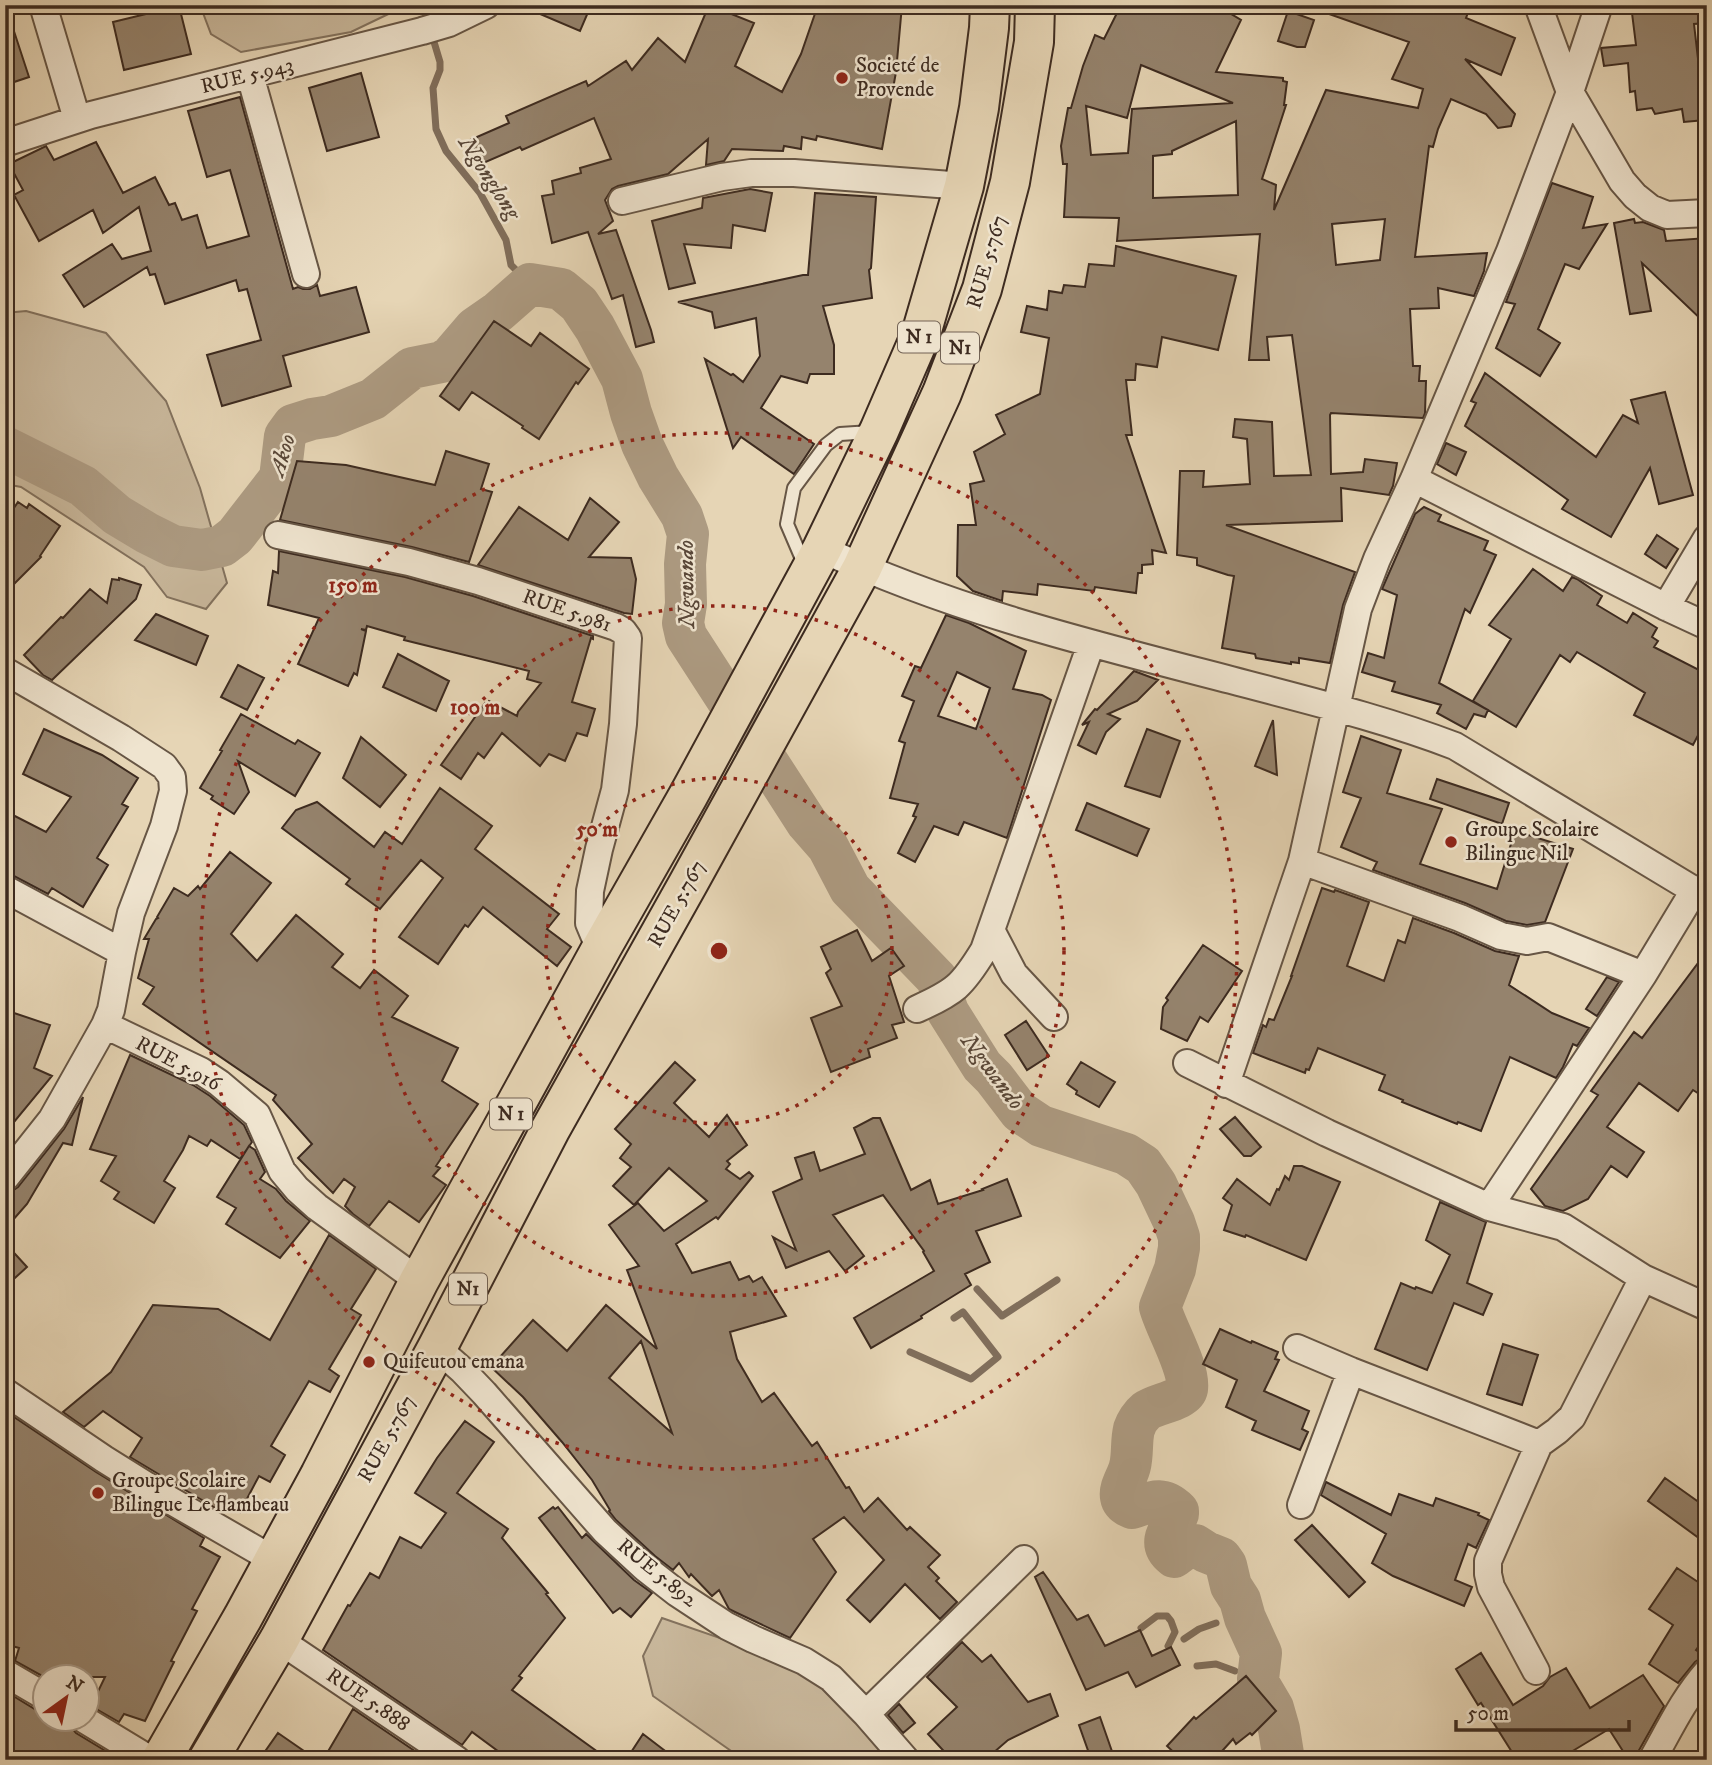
<svg xmlns="http://www.w3.org/2000/svg" width="1712" height="1765" viewBox="0 0 1712 1765" font-family="'IM FELL DW Pica',serif">
	<style>
		.green { fill: #c9b89c; stroke: #83725e; stroke-width: 2 }
		.lines { fill: none; stroke-linecap: round; stroke-linejoin: round }
		.stream { stroke: #806e5b; stroke-width: 7 }
		.river { stroke: #ad9b82; stroke-width: 42 }
		.building { fill: #95836d; stroke: #3d2b20; stroke-width: 2; fill-rule: evenodd }
		.service-casing { stroke: #675645; stroke-width: 16 }
		.minor-casing { stroke: #675645; stroke-width: 30 }
		.trunk-casing { stroke: #3d2b20; stroke-width: 42 }
		.service { stroke: #efe4cf; stroke-width: 12 }
		.minor { stroke: #efe4cf; stroke-width: 26 }
		.trunk { stroke: #e6d5b5; stroke-width: 38 }
		.ring { fill: none; stroke: #8f2418; stroke-width: 3.5; stroke-dasharray: 3.5 7 }
		.poi-dot { fill: #8f2418; stroke: #efe4cf; stroke-width: 2.5 }
		.labels { text-anchor: middle; dominant-baseline: central; stroke-width: 5; stroke-linejoin: round; paint-order: stroke }
		.shield { fill: #efe4cf; stroke: #726254; stroke-width: 2 }
		.shield-label { font-size: 19px; font-weight: bold; fill: #3d2b20 }
		.poi-label { font-size: 21px; fill: #3d2b20; stroke: #efe4cf; text-anchor: start }
		.street-label { font-size: 21px; fill: #3d2b20; stroke: #efe4cf }
		.water-label { font-size: 23px; font-style: italic; fill: #594738; stroke: #efe4cf }
		.centre { fill: #8f2418; stroke: #efe4cf; stroke-width: 3.5 }
		.ring-label { font-size: 21px; text-anchor: middle; font-weight: bold; fill: #8f2418; stroke: #efe4cf; stroke-width: 5; stroke-linejoin: round; paint-order: stroke }
	</style>
	<rect width="100%" height="100%" fill="#e6d5b5"/>
	<filter id="stains"><feTurbulence type="fractalNoise" baseFrequency=".00286" numOctaves="4"/><feColorMatrix values="0 0 0 0 .2 0 0 0 0 .09 0 0 0 0 .02 0 0 0 .5 -.17"/></filter>
	<radialGradient id="worn" r=".72"><stop offset=".6" stop-color="#630" stop-opacity="0"/><stop offset="1" stop-color="#630" stop-opacity=".3"/></radialGradient>
	<path class="green" d="M200,5H405V6L351,32L241,52L211,34Z
		M26,311L106,333L166,401L200,488L227,583L206,609L167,597L144,567L21,487L5,484V313Z
		M662,1618L772,1656L844,1702L889,1760H744L653,1696L643,1656Z"/>
	<g class="lines">
		<path class="stream" d="M423,5L440,62V70L433,88L436,129L446,151L480,193L506,240L511,265L530,284
			M977,1289L1002,1316L1057,1280
			M910,1352L971,1379L998,1357L963,1312L954,1318
			M1141,1628L1157,1616H1167L1171,1621L1175,1632L1168,1646
			M1184,1639L1199,1629L1216,1623
			M1197,1666L1216,1664L1235,1671"/>
		<path class="river" d="M5,447L83,486L117,515L147,533L173,546L202,550L222,546L235,536L280,478L285,436L293,425L312,419L331,416L373,399L412,368L442,362L451,356L475,328L498,312L530,284L561,289L579,304L595,328L622,379L631,413L642,444L658,477L682,516L688,534L685,564L686,604L683,623L686,636L807,823L828,847L850,889L937,979L948,1012L982,1066L994,1078L1020,1112L1041,1126L1126,1154L1143,1165L1156,1184L1174,1222L1179,1237V1248L1175,1269L1160,1307C1166,1329 1190,1368 1187,1389C1185,1400 1155,1404 1146,1411C1141,1415 1136,1423 1134,1429C1131,1441 1133,1454 1130,1466C1128,1476 1119,1487 1121,1497C1122,1503 1127,1506 1132,1508C1151,1502 1162,1495 1178,1511V1514C1170,1529 1156,1543 1174,1557L1190,1545H1195L1206,1552L1221,1558L1226,1565L1231,1586L1240,1600L1245,1618L1261,1653L1258,1679L1260,1686L1273,1708L1279,1729L1284,1760"/>
	</g>
	<path class="building" d="M519,5H578L589,10L580,31Z
		M709,5L754,23L735,66L782,92L801,54L818,5H902L896,72L882,149L817,136L816,140L802,137L801,149L784,146L783,151L732,149L724,161L706,165L708,139L668,174L618,186L612,189L605,200L613,221L598,234L616,230L651,330L654,342L636,347L623,295L612,299L588,232L552,243L542,196L554,194L552,181L581,173L580,168L611,159L594,118L522,150L520,147L481,164L470,140L509,123L506,116L586,81L588,86L626,61L632,70L658,38L685,62Z
		M1121,5H1216L1241,20L1216,72L1283,78V81L1287,82L1284,105H1286L1262,179L1276,185L1274,210L1326,90L1418,108L1423,89L1392,79L1409,42L1312,8V5H1471L1466,18L1515,38L1501,75L1465,59L1515,114L1511,126L1498,128L1486,114L1451,99L1438,129L1433,147L1429,146L1415,257L1487,253L1484,271L1474,296L1438,288L1439,308L1410,309L1413,366H1420L1419,381H1426L1425,413L1423,418L1331,413L1330,415L1331,474L1363,472L1365,459L1397,463L1393,486L1389,495L1341,488L1342,521L1226,525L1355,572L1343,605L1330,663L1299,658V663L1291,662V664L1256,658L1255,654L1222,648L1234,576L1228,575L1197,565V558L1177,555L1180,471H1204L1203,487L1250,484L1247,439L1233,437L1235,419L1272,422L1274,476L1311,475L1292,335L1267,337L1269,360H1249L1260,234L1117,241L1119,218L1064,217L1067,164H1063L1061,146L1068,108H1071L1083,66L1095,35L1104,39ZM1141,65L1233,103L1132,109L1128,153L1091,155L1086,106L1127,118ZM1236,121L1238,195L1153,198V156L1172,154V151ZM1385,219L1380,260L1336,265L1332,224Z
		M1631,5H1707V23L1694,24L1705,120L1684,122L1682,109L1655,114L1652,108L1637,110L1635,91L1630,92L1628,63L1604,66L1601,48L1636,45Z
		M179,6L191,54L124,70L113,22Z
		M1288,11L1314,20L1305,47H1297L1278,41Z
		M9,16L29,77L5,85V17Z
		M361,73L379,137L327,151L309,88Z
		M240,97L293,289L298,287L303,289H310L317,285L320,296L356,287L369,332L283,356L291,386L222,406L207,355L261,340L247,289L239,291L236,280L165,304L155,274L150,275L147,267L84,307L63,275L112,244L122,259L151,251L139,207L103,233L93,210L39,241L14,195L23,190L9,164L46,146L54,160L96,142L123,193L155,177L169,205L175,203L182,220L197,215L207,248L249,236L230,170L207,177L188,111Z
		M1552,183L1593,197L1583,228L1607,224L1579,269L1565,264L1538,329L1560,343L1540,376L1496,348L1515,304L1506,302Z
		M750,189L772,193L765,231L733,225L731,248L684,244L695,283L669,289L652,221L702,208L703,198Z
		M815,193L876,197L871,268L869,270L872,298L823,306L834,345V374H810L807,383L781,376L761,408L814,444L794,474L741,437L733,448L705,359L731,375L733,374L743,382L760,356L756,318L715,328L712,312L678,302L803,275H808Z
		M1634,219L1635,223L1643,222L1664,230L1666,241L1707,238V325L1642,263L1651,311L1630,314L1614,223Z
		M1116,246L1236,276L1218,350L1162,337L1157,367L1136,364L1135,380H1126L1132,435H1126L1166,553L1152,550L1153,564L1142,565V573H1138L1136,593L1095,587L1094,591L1038,584L1037,595L1003,591L1002,601L973,591L957,576L958,525H976L970,484L984,481L974,452L1005,434L996,415L1040,394L1049,338L1021,332L1027,306L1047,310L1049,291L1062,293L1064,285L1085,287L1089,264L1114,266Z
		M494,321L531,346L540,333L589,369L578,384L576,382L539,439L522,428L523,426L472,392L459,410L440,396Z
		M1485,373L1596,457L1623,415L1638,423L1631,400L1665,392L1693,495L1659,504L1650,468L1611,537L1562,509L1568,500L1465,426L1476,403L1471,401Z
		M1446,443L1466,452L1456,475L1437,464Z
		M446,451L489,464L481,489L492,492L469,562L412,547L280,520L297,461L346,465L435,485Z
		M590,498L619,522L589,557L631,558L636,579L632,614L624,613L478,565L519,507L568,540Z
		M18,502L27,508L29,504L60,526L40,556L41,557L5,593V521Z
		M1424,507L1441,515L1438,521L1488,541L1484,550L1496,555L1470,613L1465,609L1439,683L1488,710L1485,717L1474,714L1466,729L1437,713L1441,705L1392,691L1395,682L1362,672L1368,653L1384,658L1397,595L1382,589L1415,514Z
		M1657,535L1678,549L1666,568L1645,554Z
		M279,551L405,577L473,596L593,636V639L591,638L572,702L595,709L587,736L577,733L565,761L549,754L540,766L502,733L484,758L478,753L461,779L441,765L485,703L487,704L489,701L517,716L518,712L541,683L527,679L529,671L404,640L405,637L367,626L366,630L361,629L366,631L357,675L354,673L348,686L298,664L319,618L268,605L273,571L278,573Z
		M1533,569L1563,591L1572,577L1577,579L1602,596L1597,605L1627,623L1633,613L1657,628L1652,637L1658,641L1654,647L1707,674V718L1693,745L1634,715L1645,693L1577,652L1570,662L1560,655L1516,727L1473,701L1511,639L1489,625Z
		M119,578L141,585L136,599L52,680L43,675L24,655L61,617L63,618L90,589L107,603L112,579L119,580Z
		M156,614L208,636L196,665L135,640Z
		M946,615L969,623L1026,651L1013,689L1042,695L1051,700L1007,838L964,822L958,835L934,826L915,862L898,853L916,817L913,816L918,804L890,798L905,743L899,741L914,701L902,696L915,666L921,668ZM957,672L990,688L976,729L938,716Z
		M398,654L449,681L436,711L383,687Z
		M238,665L264,678L247,710L221,697Z
		M1134,671L1158,680L1137,701L1108,714L1120,719L1106,732L1096,754L1078,745L1089,722L1082,725L1095,709L1097,710Z
		M241,714L295,744L298,740L320,753L295,796L238,761L249,792L234,814L211,799L213,796L200,788L222,751L220,750Z
		M1273,720L1277,775L1255,766Z
		M44,729L102,755L138,778L122,804L128,807L97,858L108,865L83,907L52,888L48,894L12,875L5,873V811L46,832L71,797L23,774Z
		M1147,729L1180,741L1160,797L1125,786Z
		M1361,736L1401,750L1387,793L1442,809L1420,864L1497,889L1515,831L1573,849L1545,922L1527,925L1506,921L1465,903L1373,870L1377,862L1341,847L1361,798L1343,792Z
		M361,737L406,775L380,807L343,778Z
		M1437,779L1509,803L1502,824L1430,799Z
		M440,788L492,826L475,849L559,914L547,929L571,947L557,966L483,907L468,927L465,925L438,964L399,937L443,878L421,860L380,909L346,884L350,879L282,828L296,810L317,802L374,847L385,832L402,844Z
		M1087,803L1149,829L1137,856L1076,830Z
		M230,852L271,883L231,934L257,961L296,915L343,954L332,967L360,988L374,970L408,996L392,1017L458,1048L442,1081L478,1104L436,1166L440,1168L433,1176L446,1185L419,1222L389,1201L369,1226L353,1214L345,1206L355,1187L344,1179L333,1193L298,1158L312,1144L273,1100L276,1095L143,1004L154,987L138,978L149,939H144L156,919L158,918L157,917L174,888L188,896L198,886L200,889Z
		M1322,888L1334,892L1335,890L1369,902L1347,966L1384,981L1398,940L1405,943L1413,918L1454,933L1495,951L1519,956L1509,985L1552,1013L1589,1028L1577,1046L1573,1044L1563,1067L1556,1078L1510,1057L1481,1131L1458,1122L1457,1124L1402,1102L1403,1100L1379,1090L1385,1075L1318,1048L1309,1070L1306,1069L1305,1073L1253,1053L1263,1025L1266,1027L1269,1019L1274,1020L1292,976H1291Z
		M857,930L872,961L891,948L904,966L889,976L904,1022L892,1025L897,1038L868,1049L870,1057L831,1072L811,1018L842,1006L826,973L831,969L821,947Z
		M1203,945L1242,971L1208,1022L1200,1017L1187,1041L1161,1029L1163,1007L1168,1000L1166,998Z
		M1707,951V1099L1693,1090L1678,1111L1639,1083L1607,1127L1644,1152L1627,1177L1611,1166L1588,1199L1563,1211L1545,1206L1531,1189L1598,1095L1591,1091L1634,1032L1642,1038Z
		M1607,977L1619,982L1597,1016L1586,1009Z
		M5,1010L50,1025L34,1068L52,1076L5,1133Z
		M1026,1021L1049,1056L1027,1070L1005,1035Z
		M130,1055L193,1085L210,1096L244,1125L252,1142L240,1159L211,1140L207,1146L189,1136L183,1150L164,1181L175,1188L154,1223L114,1199L119,1192L101,1181L116,1156L90,1149Z
		M675,1062L695,1080L674,1103L709,1137L727,1115L747,1145L727,1161L730,1164L726,1169L740,1179L749,1172L753,1176L718,1219L716,1217L676,1244L692,1273L730,1262L739,1280L749,1276L753,1282L762,1277L786,1316L730,1332L737,1359L762,1402L774,1393L812,1446L817,1442L846,1488L849,1487L864,1512L878,1498L907,1530L910,1527L940,1555L928,1567L939,1578L936,1581L957,1602L940,1619L905,1584L870,1622L847,1600L884,1560L844,1517L813,1539L836,1572L790,1638L735,1612L729,1609L719,1590L712,1596L691,1574L689,1577L679,1563L673,1570L655,1556L616,1520L609,1511L610,1510L592,1480L562,1442L523,1397L491,1367L533,1320L567,1351L606,1305L657,1349L627,1270L639,1266L609,1225L638,1203L664,1231L707,1201L669,1168L634,1205L613,1186L631,1167L620,1158L631,1144L615,1129ZM641,1341L672,1433L609,1378Z
		M1081,1062L1115,1082L1099,1107L1076,1094L1077,1091L1067,1084Z
		M83,1097L72,1145L63,1143L27,1204L5,1229V1196L8,1192L12,1191L18,1187L64,1129Z
		M1235,1117L1261,1147L1251,1156H1244L1220,1129Z
		M873,1118H880L911,1190L930,1180L938,1204L983,1190L982,1189L1007,1179L1021,1216L976,1231L990,1262L965,1274L971,1285L921,1316L922,1318L871,1348L854,1318L934,1271L923,1252L924,1251L883,1195L833,1215L864,1256L845,1271L829,1251L786,1268L773,1237L796,1250L773,1192L802,1179L795,1158L814,1152L820,1171L865,1154L854,1128Z
		M249,1146L255,1150L265,1172L260,1179L276,1189L286,1201L310,1221L280,1258L226,1224L236,1208L217,1197Z
		M1294,1166H1302L1340,1182L1306,1260L1246,1235L1245,1237L1224,1230L1232,1205L1223,1198L1237,1179L1270,1205L1277,1189L1279,1190L1285,1176L1289,1180Z
		M1440,1202L1486,1222L1467,1283L1492,1294L1483,1315L1454,1303L1427,1370L1375,1349L1401,1283L1415,1289L1416,1287L1432,1293L1450,1255L1426,1240Z
		M329,1235L376,1269L351,1309L361,1315L329,1369L339,1376L330,1392L309,1381L271,1446L285,1455L270,1482L259,1476L240,1512L226,1503L224,1506L220,1504L217,1509L130,1457L142,1438L103,1411L84,1427L63,1412L111,1372L153,1305L218,1309L270,1340Z
		M5,1243L27,1267L5,1287Z
		M1220,1329L1251,1343L1252,1341L1278,1352L1275,1359L1279,1360L1264,1391L1309,1411L1302,1429L1308,1432L1300,1450L1252,1430L1256,1421L1226,1407L1237,1380L1203,1364Z
		M1503,1344L1538,1355L1522,1405L1487,1394Z
		M11,1415L96,1472L204,1538L200,1546L220,1557L192,1609L197,1611L171,1661L174,1662L145,1721L124,1714L119,1722L91,1706L105,1677H44L15,1661L19,1648L5,1644V1427Z
		M465,1421L494,1442L457,1493L508,1529L502,1538L548,1593L546,1594L565,1618L519,1676L522,1678L512,1690L609,1760H510L472,1732L462,1745L323,1650L348,1605L350,1606L370,1573L379,1578L400,1537L421,1548L446,1513L415,1493L437,1458Z
		M1665,1478L1707,1508V1544L1648,1501Z
		M1326,1482L1391,1515L1399,1494L1433,1506L1436,1498L1479,1513L1478,1515L1489,1520L1476,1548L1468,1544L1455,1580L1472,1587L1464,1606L1393,1576L1372,1563L1386,1534L1321,1495Z
		M553,1507L555,1509L558,1507L582,1538L586,1534L634,1580L652,1593L631,1617L620,1608L613,1613L539,1518Z
		M1312,1525L1365,1582L1349,1597L1295,1540Z
		M1677,1568L1707,1588V1635L1696,1650L1706,1657L1701,1658L1695,1662L1678,1683L1649,1664L1673,1625L1649,1609Z
		M1043,1572L1077,1620L1088,1615L1105,1646L1140,1630L1152,1656L1171,1647L1180,1665L1136,1687L1128,1672L1086,1690L1035,1577Z
		M962,1642L982,1662L991,1655L1028,1702L1050,1694L1058,1716L1008,1740L985,1760H952L928,1734L957,1707L927,1677Z
		M1481,1653L1513,1705L1543,1686L1550,1677L1566,1668L1590,1708L1643,1675L1664,1706L1638,1752L1628,1759L1609,1729L1571,1752L1576,1760H1517L1481,1703L1478,1705L1456,1669Z
		M1246,1676L1276,1711L1252,1735L1250,1733L1236,1744L1233,1739L1214,1760H1182L1167,1746L1194,1717L1196,1719Z
		M5,1691L38,1711L46,1713V1719H69L71,1727L76,1733L104,1750L98,1760H5Z
		M899,1704L915,1723L903,1733L888,1715Z
		M353,1709L428,1760H323Z
		M1100,1717L1115,1760H1096L1094,1755L1090,1756L1079,1725Z
		M278,1733L317,1760H259Z
		M643,1734L677,1760H626Z"/>
	<g class="lines">
		<g class="service-casing">
			<path id="service" d="M805,566L787,524L794,488L826,445L840,434L871,432"/>
		</g>
		<g class="minor-casing">
			<path id="minor" d="M43,5L77,119
				M1538,5L1570,92L1622,181L1635,196L1650,208L1667,215L1707,213
				M250,75L306,274
				M5,143L91,115L422,31L449,23L486,5
				M622,201L722,177L751,173H794L964,186
				M1414,479L1666,607L1707,626
				M278,535L409,562L478,581L616,627L623,631L628,638L623,724L615,790L599,849L590,891L589,923L594,935L602,947
				M822,549C952,610 1092,644 1231,680C1306,700 1382,718 1455,746L1707,898
				M1666,607L1707,538
				M5,671L121,738L164,766L172,777L173,791L164,826L131,913L122,952
				M1302,861L1358,609L1377,559L1414,479L1510,251L1570,92L1599,5
				M5,889L122,952L111,1010L105,1025L201,1071L219,1083L257,1115L282,1171L297,1189L317,1207L419,1281
				M991,930L1014,974L1054,1017
				M917,1009C955,992 962,986 984,950L1091,644
				M1187,1063L1327,1133L1489,1207L1563,1227L1643,1278L1707,1307
				M1226,1084L1302,861L1460,918L1501,936L1527,941L1548,937L1643,975
				M6,1177L52,1119L105,1025
				M1489,1207L1643,975L1695,889
				M437,1348L462,1370L484,1393L605,1531L645,1568L677,1593L727,1626L753,1639L804,1661L831,1678L866,1714L906,1760
				M1297,1348L1351,1371L1539,1444
				M5,1392L104,1459L168,1499L274,1560
				M1301,1505L1351,1371
				M279,1640L457,1760
				M1536,1671L1491,1587L1488,1574V1561L1539,1444L1557,1431L1572,1417L1643,1278
				M5,1673L46,1697
				M866,1714L1024,1559
				M85,1720L151,1760
				M1652,1760C1669,1730 1684,1698 1707,1672"/>
		</g>
		<g class="trunk-casing">
			<path id="trunk" d="M161,1760L243,1617L320,1475L419,1281L602,947L688,796L822,549L879,431L921,334L964,186L979,108L989,28L990,5
				M208,1760L279,1640L437,1348L550,1130L689,882L862,568L942,393L982,289L1010,182L1034,42L1035,5"/>
		</g>
		<use href="#service" class="service"/>
		<use href="#minor" class="minor"/>
		<use href="#trunk" class="trunk"/>
	</g>
	<g class="ring">
		<circle cx="719" cy="951" r="173"/>
		<circle cx="719" cy="951" r="345"/>
		<circle cx="719" cy="951" r="518"/>
	</g>
	<g class="poi-dot">
		<circle cx="842" cy="78" r="7"/>
		<circle cx="1451" cy="842" r="7"/>
		<circle cx="369" cy="1362" r="7"/>
		<circle cx="98" cy="1493" r="7"/>
	</g>
	<g class="labels">
		<g class="shield">
			<rect x="898" y="321.5" width="42" height="31" rx="5"/>
			<rect x="941" y="332.5" width="38" height="31" rx="5"/>
			<rect x="490" y="1098.5" width="42" height="31" rx="5"/>
			<rect x="449" y="1273.5" width="38" height="31" rx="5"/>
		</g>
		<g class="shield-label">
			<text x="919" y="337">N 1</text>
			<text x="960" y="348">N1</text>
			<text x="511" y="1114">N 1</text>
			<text x="468" y="1289">N1</text>
		</g>
		<g class="poi-label">
			<text x="856" y="66">Societé de<tspan x="856" dy="24">Provende</tspan></text>
			<text x="1465" y="830">Groupe Scolaire<tspan x="1465" dy="24">Bilingue Nil</tspan></text>
			<text x="383" y="1362">Quifeutou emana</text>
			<text x="112" y="1481">Groupe Scolaire<tspan x="112" dy="24">Bilingue Le flambeau</tspan></text>
		</g>
		<g class="street-label">
			<text transform="translate(247 76) rotate(-14)">RUE 5.943</text>
			<text transform="translate(987 262) rotate(-74)">RUE 5.767</text>
			<text transform="translate(567 611) rotate(19)">RUE 5.981</text>
			<text transform="translate(677 904) rotate(-61)">RUE 5.767</text>
			<text transform="translate(178 1064) rotate(28)">RUE 5.916</text>
			<text transform="translate(387 1439) rotate(-61)">RUE 5.767</text>
			<text transform="translate(657 1573) rotate(39)">RUE 5.892</text>
			<text transform="translate(368 1700) rotate(34)">RUE 5.888</text>
		</g>
		<g class="water-label">
			<text transform="translate(489 178) rotate(57)">Ngonglong</text>
			<text transform="translate(283 455) rotate(-73)">Akoo</text>
			<text transform="translate(687 584) rotate(-91)">Ngwando</text>
			<text transform="translate(992 1072) rotate(53)">Ngwando</text>
		</g>
	</g>
	<circle cx="719" cy="951" r="10" class="centre"/>
	<g class="ring-label">
		<text x="353" y="592">150 m</text>
		<text x="475" y="714">100 m</text>
		<text x="597" y="836">50 m</text>
	</g>
	<rect width="1712" height="1765" fill="none" stroke="#e6d5b5" stroke-width="28"/>
	<rect x="7" y="7" width="1698" height="1751" fill="none" stroke="#3d2b20" stroke-width="3.5"/>
	<rect x="14" y="14" width="1684" height="1737" fill="none" stroke="#3d2b20" stroke-width="2"/>
	<g transform="translate(66 1698) rotate(33)"><circle r="33" fill="#efe4cf" stroke="#a89a89" stroke-width="2"/>
	<path d="M0-5L12 26L0 18L-12 26Z" fill="#8f2418"/>
	<text y="-10" font-size="19" font-weight="bold" text-anchor="middle" fill="#3d2b20">N</text>
	</g>
	<path d="M1456 1720v10h173v-10" fill="none" stroke="#3d2b20" stroke-width="3.5"/>
	<text x="1467" y="1720" font-size="21" fill="#3d2b20" stroke="#efe4cf" stroke-width="5" paint-order="stroke">50 m</text>
	<rect width="100%" height="100%" filter="url(#stains)"/>
	<rect width="100%" height="100%" fill="url(#worn)"/>
</svg>
